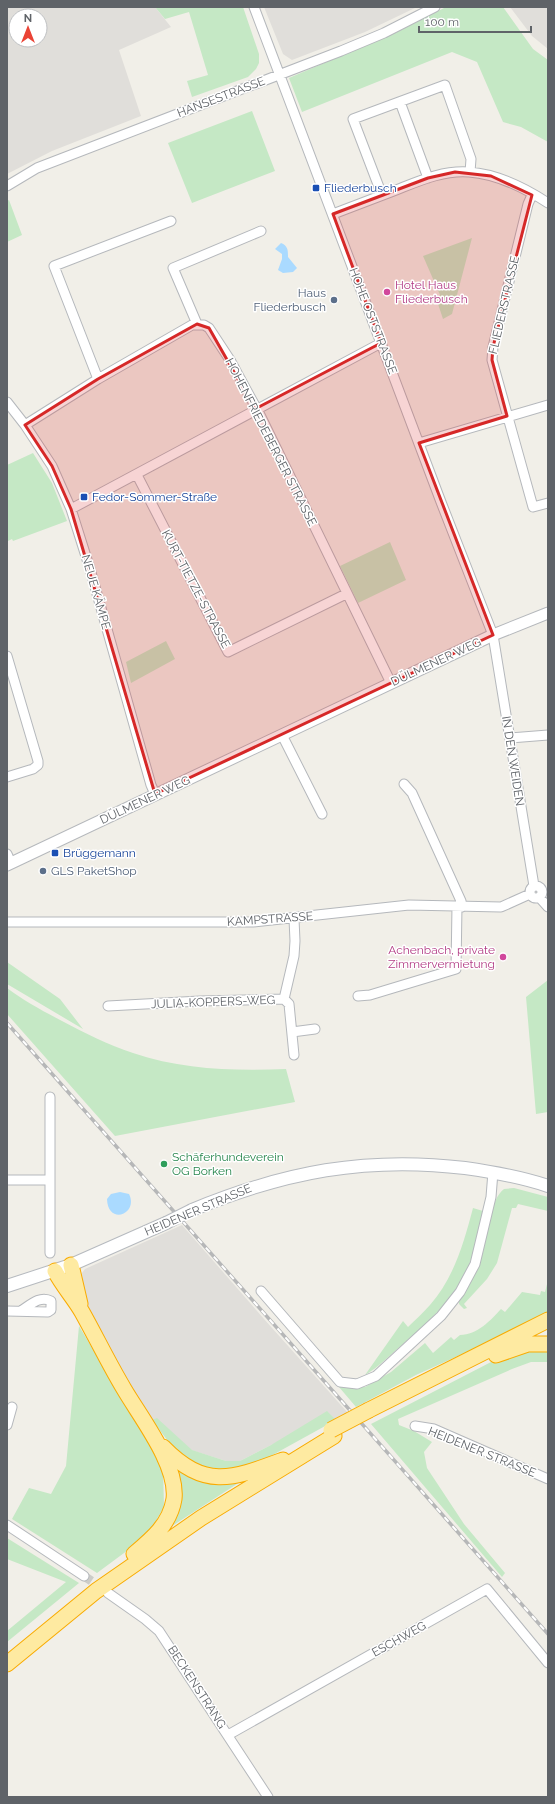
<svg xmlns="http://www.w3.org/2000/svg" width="555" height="1804" viewBox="0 0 555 1804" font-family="Raleway,sans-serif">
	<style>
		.industrial { fill: #e0deda; fill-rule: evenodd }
		.green { fill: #c5e8c5 }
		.water { fill: #aadaff }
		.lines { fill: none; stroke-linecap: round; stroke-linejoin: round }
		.minor-tunnel { stroke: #ccccc8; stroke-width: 9; stroke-dasharray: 9 4.5; stroke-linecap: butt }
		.minor-casing { stroke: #b5b8bc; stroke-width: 11 }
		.tertiary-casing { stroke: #b5b8bc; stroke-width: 13 }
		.secondary-casing { stroke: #b6babf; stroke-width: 14 }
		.trunk-casing { stroke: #f9ab00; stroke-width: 17 }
		.minor { stroke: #fff; stroke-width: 9 }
		.tertiary { stroke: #fff; stroke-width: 11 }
		.secondary { stroke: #fff; stroke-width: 12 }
		.trunk { stroke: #feeaa1; stroke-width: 15 }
		.rail-casing { stroke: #b6b7b8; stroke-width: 3.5 }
		.rail { stroke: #fff; stroke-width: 2; stroke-dasharray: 6; stroke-linecap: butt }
		.secondary-bridge-casing { stroke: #b6babf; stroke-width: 14; stroke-linecap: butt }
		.trunk-bridge-casing { stroke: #f9ab00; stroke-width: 17; stroke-linecap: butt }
		.secondary-bridge { stroke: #fff; stroke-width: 12 }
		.trunk-bridge { stroke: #feeaa1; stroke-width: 15 }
		.marked { fill: #d62828; fill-opacity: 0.2; stroke: #d62828; stroke-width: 3; stroke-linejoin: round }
		.transit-dot { fill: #1a4fb4; stroke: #fff; stroke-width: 1.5 }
		.hotel-dot { fill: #d1479c; stroke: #fff; stroke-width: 1.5 }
		.service-dot { fill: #5c6f8a; stroke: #fff; stroke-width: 1.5 }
		.leisure-dot { fill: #2e9e5b; stroke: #fff; stroke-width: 1.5 }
		.labels { text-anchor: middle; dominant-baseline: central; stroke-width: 3; stroke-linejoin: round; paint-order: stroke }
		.street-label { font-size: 12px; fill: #5f6368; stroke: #fff }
		.transit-label { font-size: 12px; fill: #164399; stroke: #fff; text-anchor: start }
		.hotel-label { font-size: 12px; fill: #b23c85; stroke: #fff; text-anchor: start }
		.service-label { font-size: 12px; fill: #4e5e75; stroke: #fff; text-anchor: end }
		.leisure-label { font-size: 12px; fill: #27864d; stroke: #fff; text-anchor: start }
	</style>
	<rect width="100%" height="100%" fill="#f1efe8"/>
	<path class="industrial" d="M7,7H155L171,27L119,50L141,116L52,151L7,174ZM16,16H40V40H16Z
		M264,7H417L365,32L292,60L283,54Z
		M510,7H548V49L532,36Z
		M182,1225L264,1319L348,1413L336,1420L271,1445L240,1461H226L191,1450L168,1429L152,1420L113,1358L84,1301L82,1273L85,1269Z"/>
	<path class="green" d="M155,7H243L259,54V63L256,69L248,77L192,97L187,81L208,75L189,12L165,19Z
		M446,7H503L533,49L548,60V142L521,127L503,122L477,62L452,52L302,112L289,78L397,32Z
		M252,111L275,171L192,203L168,143Z
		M9,200L22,235L7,242V201Z
		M472,238L452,314L443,319L437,301L440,295L423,256Z
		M33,453L52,483L67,521L13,541L12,539L8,541L7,465Z
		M390,542L406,580L358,603L340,566Z
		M166,641L175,659L131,683L126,662Z
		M7,962L60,999L83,1029L7,984Z
		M548,980V1112L536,1114L526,997Z
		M7,988C24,1001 43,1011 62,1021C85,1033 108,1045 133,1053C183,1070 235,1071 286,1069L295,1102L115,1136L7,1014Z
		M514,1188L548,1197V1211L518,1204L516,1208H512L497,1263L487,1279L464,1304L467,1308L464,1309L459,1304V1299C468,1284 478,1269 483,1252C488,1235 490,1199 504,1189Z
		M473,1208L483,1211C480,1229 476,1247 469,1265C456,1297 429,1322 403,1344C391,1354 379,1367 365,1375L403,1321L408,1327C415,1320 423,1313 430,1305C454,1278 464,1242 473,1208Z
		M548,1280V1315L416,1375L356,1407L339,1387H365L391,1372L425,1343L433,1353L451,1337L454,1340L460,1335C477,1335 491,1320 501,1309L505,1312L522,1292L540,1295L541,1291L545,1292Z
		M79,1326L163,1467L164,1507L147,1536L97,1573L12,1519L29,1488L51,1494L66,1466Z
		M530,1350H548V1362H531L512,1369L398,1419L399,1425L414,1431L432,1442L424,1452L427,1468L464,1524L505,1573L502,1577L371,1424L493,1361Z
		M327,1411L336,1420L251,1467L217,1472L180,1457L152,1420L157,1418L192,1450L226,1461H240L271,1445Z
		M172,1465L239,1479L240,1482L169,1528Z
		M7,1538L79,1583L7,1642V1631L66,1582L7,1559Z"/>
	<path class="water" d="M281,243C288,246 288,250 288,257L297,268L293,272L283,273L278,270L282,259V254L275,249Z
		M120,1192L129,1194C139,1214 108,1226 107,1199L111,1194Z"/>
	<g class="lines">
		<path class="minor-tunnel" d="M84,1576L103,1589"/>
		<g class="minor-casing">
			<path id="minor" d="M254,7L441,502L493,635L534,886
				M400,102L428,178
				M7,186L37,168L341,51L384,33L435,7
				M382,195L353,119L445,85L471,159L470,172
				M532,195L528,204L493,347L492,360L533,507L548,503
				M333,214C354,206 375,198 396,190C419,181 443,170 469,172C497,174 525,188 548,203
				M197,324L173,268L261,231
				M98,379L54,266L171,221
				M7,402L25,425L52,466L71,509L90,569L151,785L155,794
				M25,425L98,379L192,325H204L209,328L230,360L260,415L391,683
				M419,443L548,405
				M137,475L228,652L346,594
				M71,509L381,343
				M7,656L38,761V765L33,769L7,777
				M282,735L322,814
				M510,738L548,735
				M404,784L412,793L461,901L462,907
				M7,854L11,863
				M530 892a6 6 0 1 1 12 0a6 6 0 1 1-12 0Z
				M539,897L548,907
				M7,922H253L409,905L501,907L530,894
				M358,996L370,995L456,969L457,906
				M284,999L289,1004L294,1055
				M108,1006L200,1001L284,999L294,956L295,941L294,919
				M292,1032L315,1029
				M50,1097V1253
				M7,1180H49
				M261,1291L340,1382L357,1384L376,1376L441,1316L460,1292L475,1264L491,1197L493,1172
				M7,1311L48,1312L51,1310V1301C40,1295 30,1305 21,1311
				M7,1425L12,1407
				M415,1426L434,1429L548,1479
				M7,1525L84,1576
				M108,1593L145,1619L159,1631L268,1797
				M228,1735L487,1589L548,1663"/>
		</g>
		<g class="tertiary-casing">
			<path id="tertiary" d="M7,865L493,635L548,613"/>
		</g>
		<g class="secondary-casing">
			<path id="secondary" d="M192,1210C284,1172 366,1156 465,1168C493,1172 521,1177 548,1186
				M7,1286L71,1265L166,1223"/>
		</g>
		<g class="trunk-casing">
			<path id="trunk" d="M71,1265L80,1304
				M55,1271C62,1285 74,1298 82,1312C96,1337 109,1364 124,1389C141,1418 178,1465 174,1499C170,1524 152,1539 134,1554
				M496,1355L528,1344H548
				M369,1410L548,1320
				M163,1447C205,1490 232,1479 283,1460
				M7,1664L96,1591L201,1518L334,1436"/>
		</g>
		<use href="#minor" class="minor"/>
		<use href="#tertiary" class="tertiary"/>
		<use href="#secondary" class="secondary"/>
		<use href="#trunk" class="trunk"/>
		<g class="rail-casing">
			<path id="rail" d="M7,1023L548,1634"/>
		</g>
		<use href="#rail" class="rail"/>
		<g class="secondary-bridge-casing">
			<path id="secondary-bridge" d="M166,1223L192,1210"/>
		</g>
		<g class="trunk-bridge-casing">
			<path id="trunk-bridge" d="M331,1430L369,1410"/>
		</g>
		<use href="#secondary-bridge" class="secondary-bridge"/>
		<use href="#trunk-bridge" class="trunk-bridge"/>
	</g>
	<path class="marked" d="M455,172L491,176L532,195L493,347L492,360L507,416L419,443L493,635L155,794L71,509L52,466L25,425L98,379L197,324L209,328L255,409L381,343L333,214L428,178Z"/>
	<g class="transit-dot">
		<rect x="312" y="184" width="8" height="8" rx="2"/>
		<rect x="80" y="493" width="8" height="8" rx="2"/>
		<rect x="51" y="849" width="8" height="8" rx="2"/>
	</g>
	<g class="hotel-dot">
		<circle cx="387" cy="292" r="4"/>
		<circle cx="503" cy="957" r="4"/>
	</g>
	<g class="service-dot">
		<circle cx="334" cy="300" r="4"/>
		<circle cx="43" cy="871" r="4"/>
	</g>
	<circle class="leisure-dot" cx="164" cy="1164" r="4"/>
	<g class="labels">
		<g class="street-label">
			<text transform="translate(221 97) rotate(-21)">HANSESTRASSE</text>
			<text transform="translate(504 305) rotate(-77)">FLIEDERSTRASSE</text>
			<text transform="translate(373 321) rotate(69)">HOHE OSTSTRASSE</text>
			<text transform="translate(271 442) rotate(63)">HOHENFRIEDEBERGER STRASSE</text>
			<text transform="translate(196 589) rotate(62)">KURT-TIETZE-STRASSE</text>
			<text transform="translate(96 592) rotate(74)">NEUE KÄMPE</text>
			<text transform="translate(436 662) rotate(-25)">DÜLMENER WEG</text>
			<text transform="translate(513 761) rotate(81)">IN DEN WEIDEN</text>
			<text transform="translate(145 800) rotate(-25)">DÜLMENER WEG</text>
			<text transform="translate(270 919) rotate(-4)">KAMPSTRASSE</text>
			<text transform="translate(213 1002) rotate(-2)">JULIA-KOPPERS-WEG</text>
			<text transform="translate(198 1210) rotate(-23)">HEIDENER STRASSE</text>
			<text transform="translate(482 1452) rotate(22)">HEIDENER STRASSE</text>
			<text transform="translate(399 1639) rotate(-29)">ESCHWEG</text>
			<text transform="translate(197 1687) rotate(57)">BECKENSTRANG</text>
		</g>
		<g class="transit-label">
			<text x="324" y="188">Fliederbusch</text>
			<text x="92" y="497">Fedor-Sommer-Straße</text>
			<text x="63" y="853">Brüggemann</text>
		</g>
		<g class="hotel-label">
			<text x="395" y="285">Hotel Haus<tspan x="395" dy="14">Fliederbusch</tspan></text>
			<text x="495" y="950" text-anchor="end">Achenbach, private<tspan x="495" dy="14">Zimmervermietung</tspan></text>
		</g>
		<g class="service-label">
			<text x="326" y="293">Haus<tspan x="326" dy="14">Fliederbusch</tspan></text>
			<text x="51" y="871" text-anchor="start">GLS PaketShop</text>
		</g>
		<g class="leisure-label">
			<text x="172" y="1157">Schäferhundeverein<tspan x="172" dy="14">OG Borken</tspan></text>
		</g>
	</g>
	<rect width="555" height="1804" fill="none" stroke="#5f6368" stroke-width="16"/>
	<g transform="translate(28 28)"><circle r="19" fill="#ffffff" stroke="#bfc1c3"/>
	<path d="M0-3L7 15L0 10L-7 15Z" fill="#ea4335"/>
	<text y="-6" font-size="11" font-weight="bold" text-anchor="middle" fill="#5f6368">N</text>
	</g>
	<path d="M419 26v6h112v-6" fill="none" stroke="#5f6368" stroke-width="2"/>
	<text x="425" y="26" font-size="12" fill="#5f6368" stroke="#ffffff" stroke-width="3" paint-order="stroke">100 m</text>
</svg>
